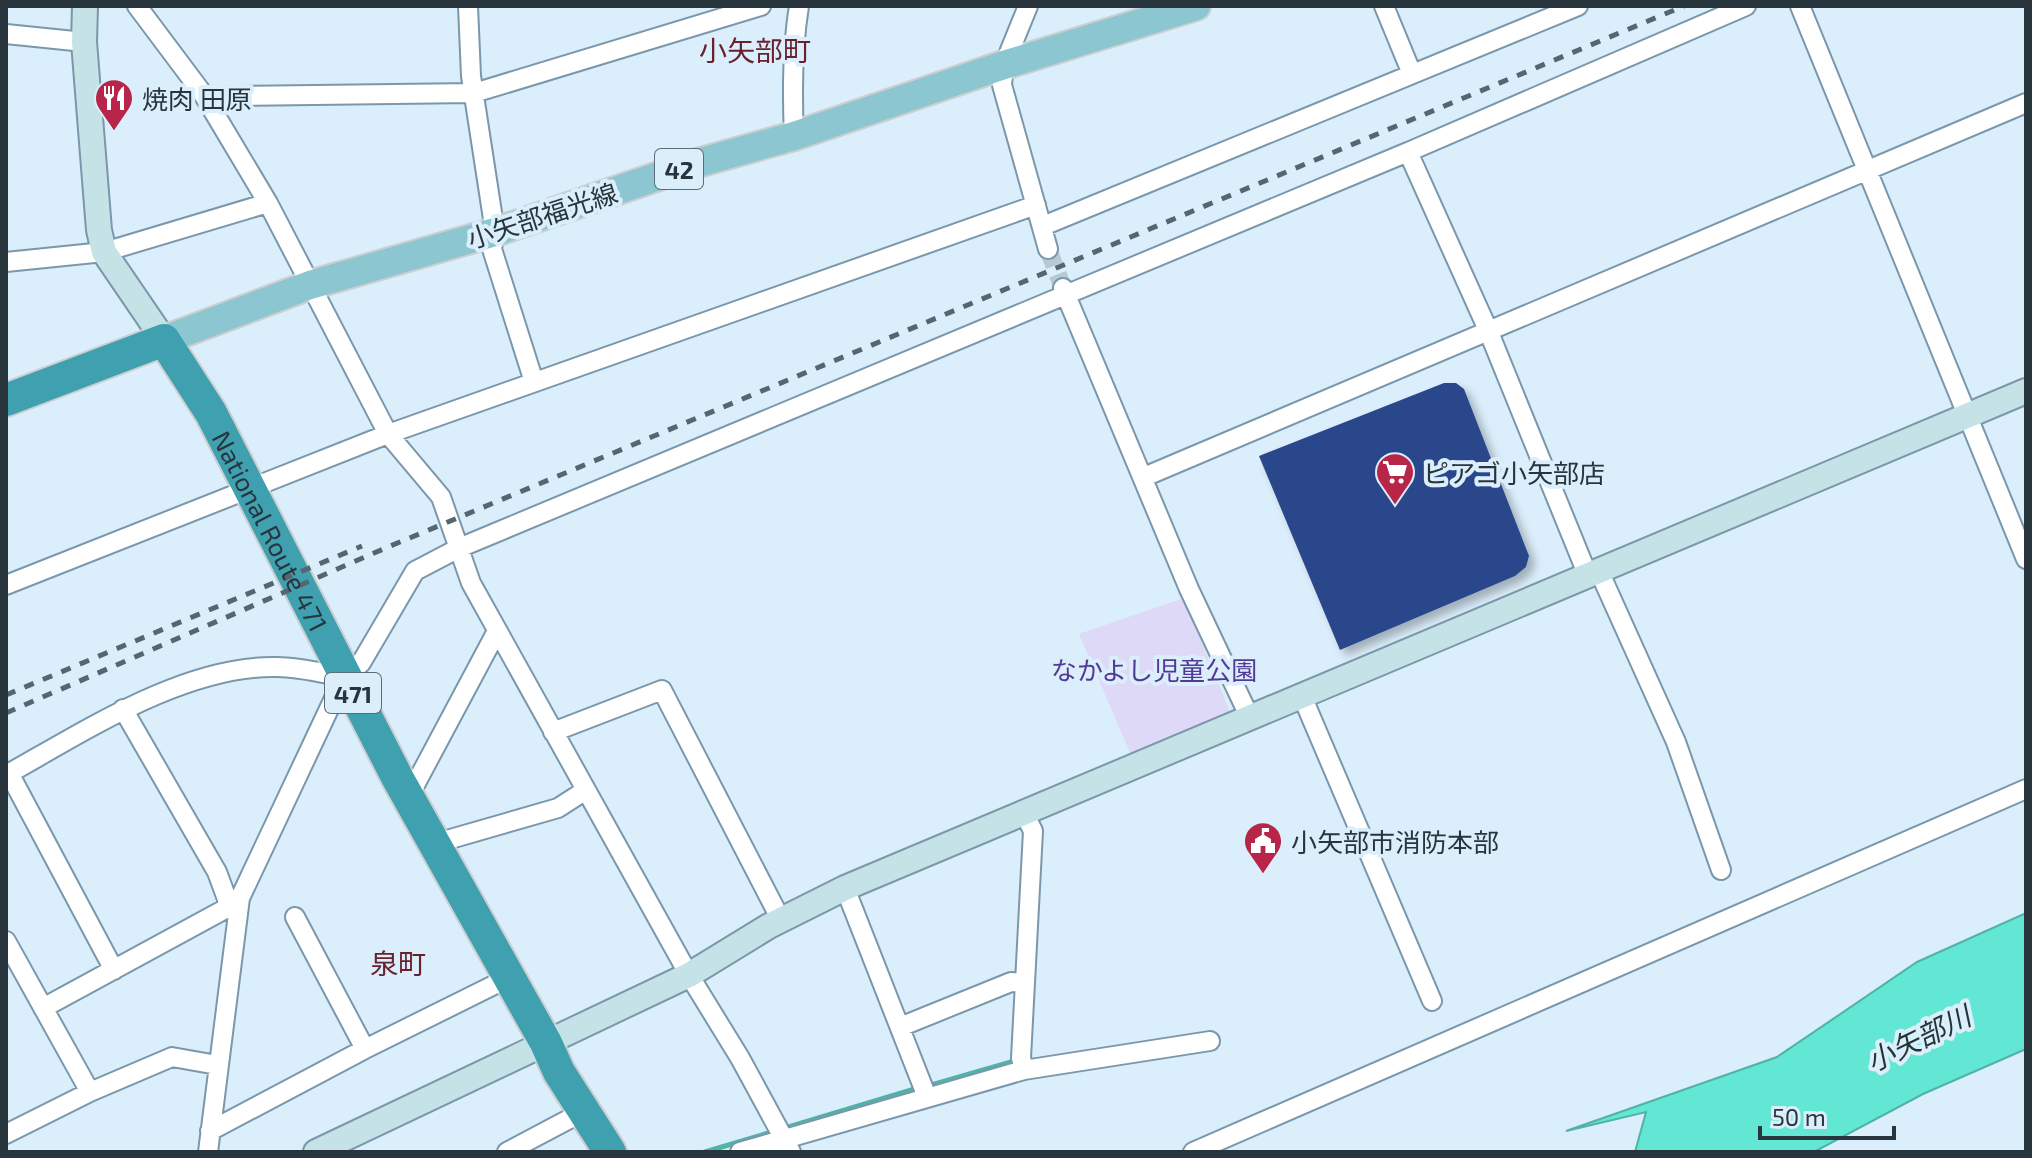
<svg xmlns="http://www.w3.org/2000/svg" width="2032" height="1158" viewBox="0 0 2032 1158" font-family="'Exo 2','Noto Sans JP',sans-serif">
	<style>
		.green { fill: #ddd9f6 }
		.water { fill: #62e7d5; stroke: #51b2a7; stroke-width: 2 }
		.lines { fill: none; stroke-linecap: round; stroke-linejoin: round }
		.stream { stroke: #51b2a7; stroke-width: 5 }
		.building { fill: #2a478c; filter: url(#shadow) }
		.street-tunnel { stroke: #b7c9d5; stroke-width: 18; stroke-dasharray: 18 9; stroke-linecap: butt }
		.street-casing { stroke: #7a97ab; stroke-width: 22 }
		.secondary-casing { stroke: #7a97ab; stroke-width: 28 }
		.primary-casing { stroke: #cbcfd0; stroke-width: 32 }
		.highway-casing { stroke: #cbcfd0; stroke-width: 36 }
		.street { stroke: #fff; stroke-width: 18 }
		.secondary { stroke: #c5e2e7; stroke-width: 24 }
		.primary { stroke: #8cc6d0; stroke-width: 28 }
		.highway { stroke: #3fa0b0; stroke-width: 32 }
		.rail { stroke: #56656e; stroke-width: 5; stroke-dasharray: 10 10; stroke-linecap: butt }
		.labels { text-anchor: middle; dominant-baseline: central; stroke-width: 8; stroke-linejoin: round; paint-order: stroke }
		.shield { fill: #dbeefb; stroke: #5e6c76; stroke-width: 2 }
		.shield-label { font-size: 24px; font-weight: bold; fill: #28353d }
		.poi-label { font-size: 26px; fill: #28353d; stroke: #dbeefb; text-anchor: start }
		.street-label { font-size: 26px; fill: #28353d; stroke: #dbeefb }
		.park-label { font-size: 26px; fill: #533898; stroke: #dbeefb }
		.neighbourhood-label { font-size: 28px; fill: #67222e; stroke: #dbeefb }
		.water-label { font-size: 28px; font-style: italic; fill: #203733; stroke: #dbeefb }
	</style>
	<defs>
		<filter id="shadow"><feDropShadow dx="6" dy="6" stdDeviation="4" flood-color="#0004"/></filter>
	</defs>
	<rect width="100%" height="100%" fill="#dbeefb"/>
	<path class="green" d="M1184,598L1231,715L1132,757L1079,634Z"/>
	<path class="water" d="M2026,913V1049L1923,1094L1814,1152H1635L1646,1112L1566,1131L1777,1057L1917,962Z"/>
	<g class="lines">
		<path class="stream" d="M928,1086L1011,1062
			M705,1152L918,1088"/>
	</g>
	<path class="building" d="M1444,383H1456L1464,389L1529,556L1526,567L1515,576L1340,650L1259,456Z"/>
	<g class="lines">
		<path class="street-tunnel" d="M1048,249L1063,288"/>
		<g class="street-casing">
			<path id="street" d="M137,6L203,94L268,203L388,434L441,497L471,583L689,975L740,1058L791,1152
				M468,6L471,76L495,232L492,249L534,382
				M1028,6L1004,65L1002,85L1048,249
				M1384,6L1412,74
				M1800,6L2026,559
				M6,34L84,42
				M209,104L228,96L474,93L761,6
				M794,136C792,92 792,49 799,6
				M1043,226L1578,6
				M6,262L104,252L268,203
				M1063,288L1189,589L1250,718
				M1144,477L2026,103
				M1599,571L1676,742L1721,870
				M1588,576L1488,330L1408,152L1746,6
				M6,585L388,434L1036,205
				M1302,696L1432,1001
				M553,732L662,690L781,920
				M9,773L114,970
				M6,775C85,731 185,665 277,667C299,667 322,673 344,677
				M408,798L497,631
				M1024,813L1033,831L1021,1058L1024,1070
				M433,844L558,808L586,790
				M845,888L927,1097
				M295,917L365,1049
				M6,941L90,1092
				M43,1008L227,908V899L217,872L123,709
				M900,1027L1011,982L1024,983
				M210,1131L365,1049L508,978
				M6,1134L90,1092L172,1057L217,1065
				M208,1152L240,898L344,677L361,663L415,571L459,548L1408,152
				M507,1152L590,1108
				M740,1152L1024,1070L1210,1041
				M1193,1152L2026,789"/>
		</g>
		<g class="secondary-casing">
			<path id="secondary" d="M85,6L84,42L99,230L104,252L164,340
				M316,1152L689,975L769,926L845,888L2026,391"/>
		</g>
		<g class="primary-casing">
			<path id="primary" d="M164,340L310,285L495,232L694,164L794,136L1004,65L1196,6"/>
		</g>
		<g class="highway-casing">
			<g id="highway">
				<path id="s1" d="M6,400L164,340L211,413L397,777L546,1043L559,1072L610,1152"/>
			</g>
		</g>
		<use href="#street" class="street"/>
		<use href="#secondary" class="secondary"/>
		<use href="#primary" class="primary"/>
		<use href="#highway" class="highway"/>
		<path class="rail" d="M6,695L362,546
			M6,713L388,547L1684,6"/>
	</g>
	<defs>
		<g id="restaurant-pin" transform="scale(2)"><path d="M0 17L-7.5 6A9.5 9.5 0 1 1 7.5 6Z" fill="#b72548" stroke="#dbeefb"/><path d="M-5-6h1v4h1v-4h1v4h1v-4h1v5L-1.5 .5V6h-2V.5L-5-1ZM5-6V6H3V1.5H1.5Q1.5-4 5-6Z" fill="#fff"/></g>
		<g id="supermarket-pin" transform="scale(2)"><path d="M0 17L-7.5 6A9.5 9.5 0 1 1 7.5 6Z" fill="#b72548" stroke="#dbeefb"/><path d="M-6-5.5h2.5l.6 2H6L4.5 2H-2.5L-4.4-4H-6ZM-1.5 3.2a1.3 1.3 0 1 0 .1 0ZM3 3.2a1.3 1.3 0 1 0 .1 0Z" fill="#fff"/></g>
		<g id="civic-pin" transform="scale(2)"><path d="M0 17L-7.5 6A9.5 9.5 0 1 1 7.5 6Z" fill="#b72548" stroke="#dbeefb"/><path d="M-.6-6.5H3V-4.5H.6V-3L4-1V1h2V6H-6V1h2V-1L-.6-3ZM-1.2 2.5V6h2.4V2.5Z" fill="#fff"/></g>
	</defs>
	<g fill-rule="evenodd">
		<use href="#restaurant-pin" x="114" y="98"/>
		<use href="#supermarket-pin" x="1395" y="472"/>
		<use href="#civic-pin" x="1263" y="841"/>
	</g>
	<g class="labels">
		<g class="shield">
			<rect x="655" y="149" width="48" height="40" rx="6"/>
			<rect x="325" y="673" width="56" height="40" rx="6"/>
		</g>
		<g class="shield-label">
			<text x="679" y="169">42</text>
			<text x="353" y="693">471</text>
		</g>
		<g class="poi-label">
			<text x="142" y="98">焼肉 田原</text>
			<text x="1423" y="472">ピアゴ小矢部店</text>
			<text x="1291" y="841">小矢部市消防本部</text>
		</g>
		<g class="street-label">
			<text transform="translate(542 215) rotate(-18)">小矢部福光線</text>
			<text stroke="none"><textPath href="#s1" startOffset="388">National Route 471</textPath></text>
		</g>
		<g class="park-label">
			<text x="1154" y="669">なかよし児童公園</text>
		</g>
		<g class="neighbourhood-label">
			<text x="755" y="50">小矢部町</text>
			<text x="398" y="963">泉町</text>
		</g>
		<g class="water-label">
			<text transform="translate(1918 1038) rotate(-26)">小矢部川</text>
		</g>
	</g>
	<rect width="2032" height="1158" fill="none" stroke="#28353d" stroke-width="16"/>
	<path d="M1760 1126v12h134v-12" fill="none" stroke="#28353d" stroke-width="4"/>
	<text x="1772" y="1126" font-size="24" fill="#28353d" stroke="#dbeefb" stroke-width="6" paint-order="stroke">50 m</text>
</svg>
